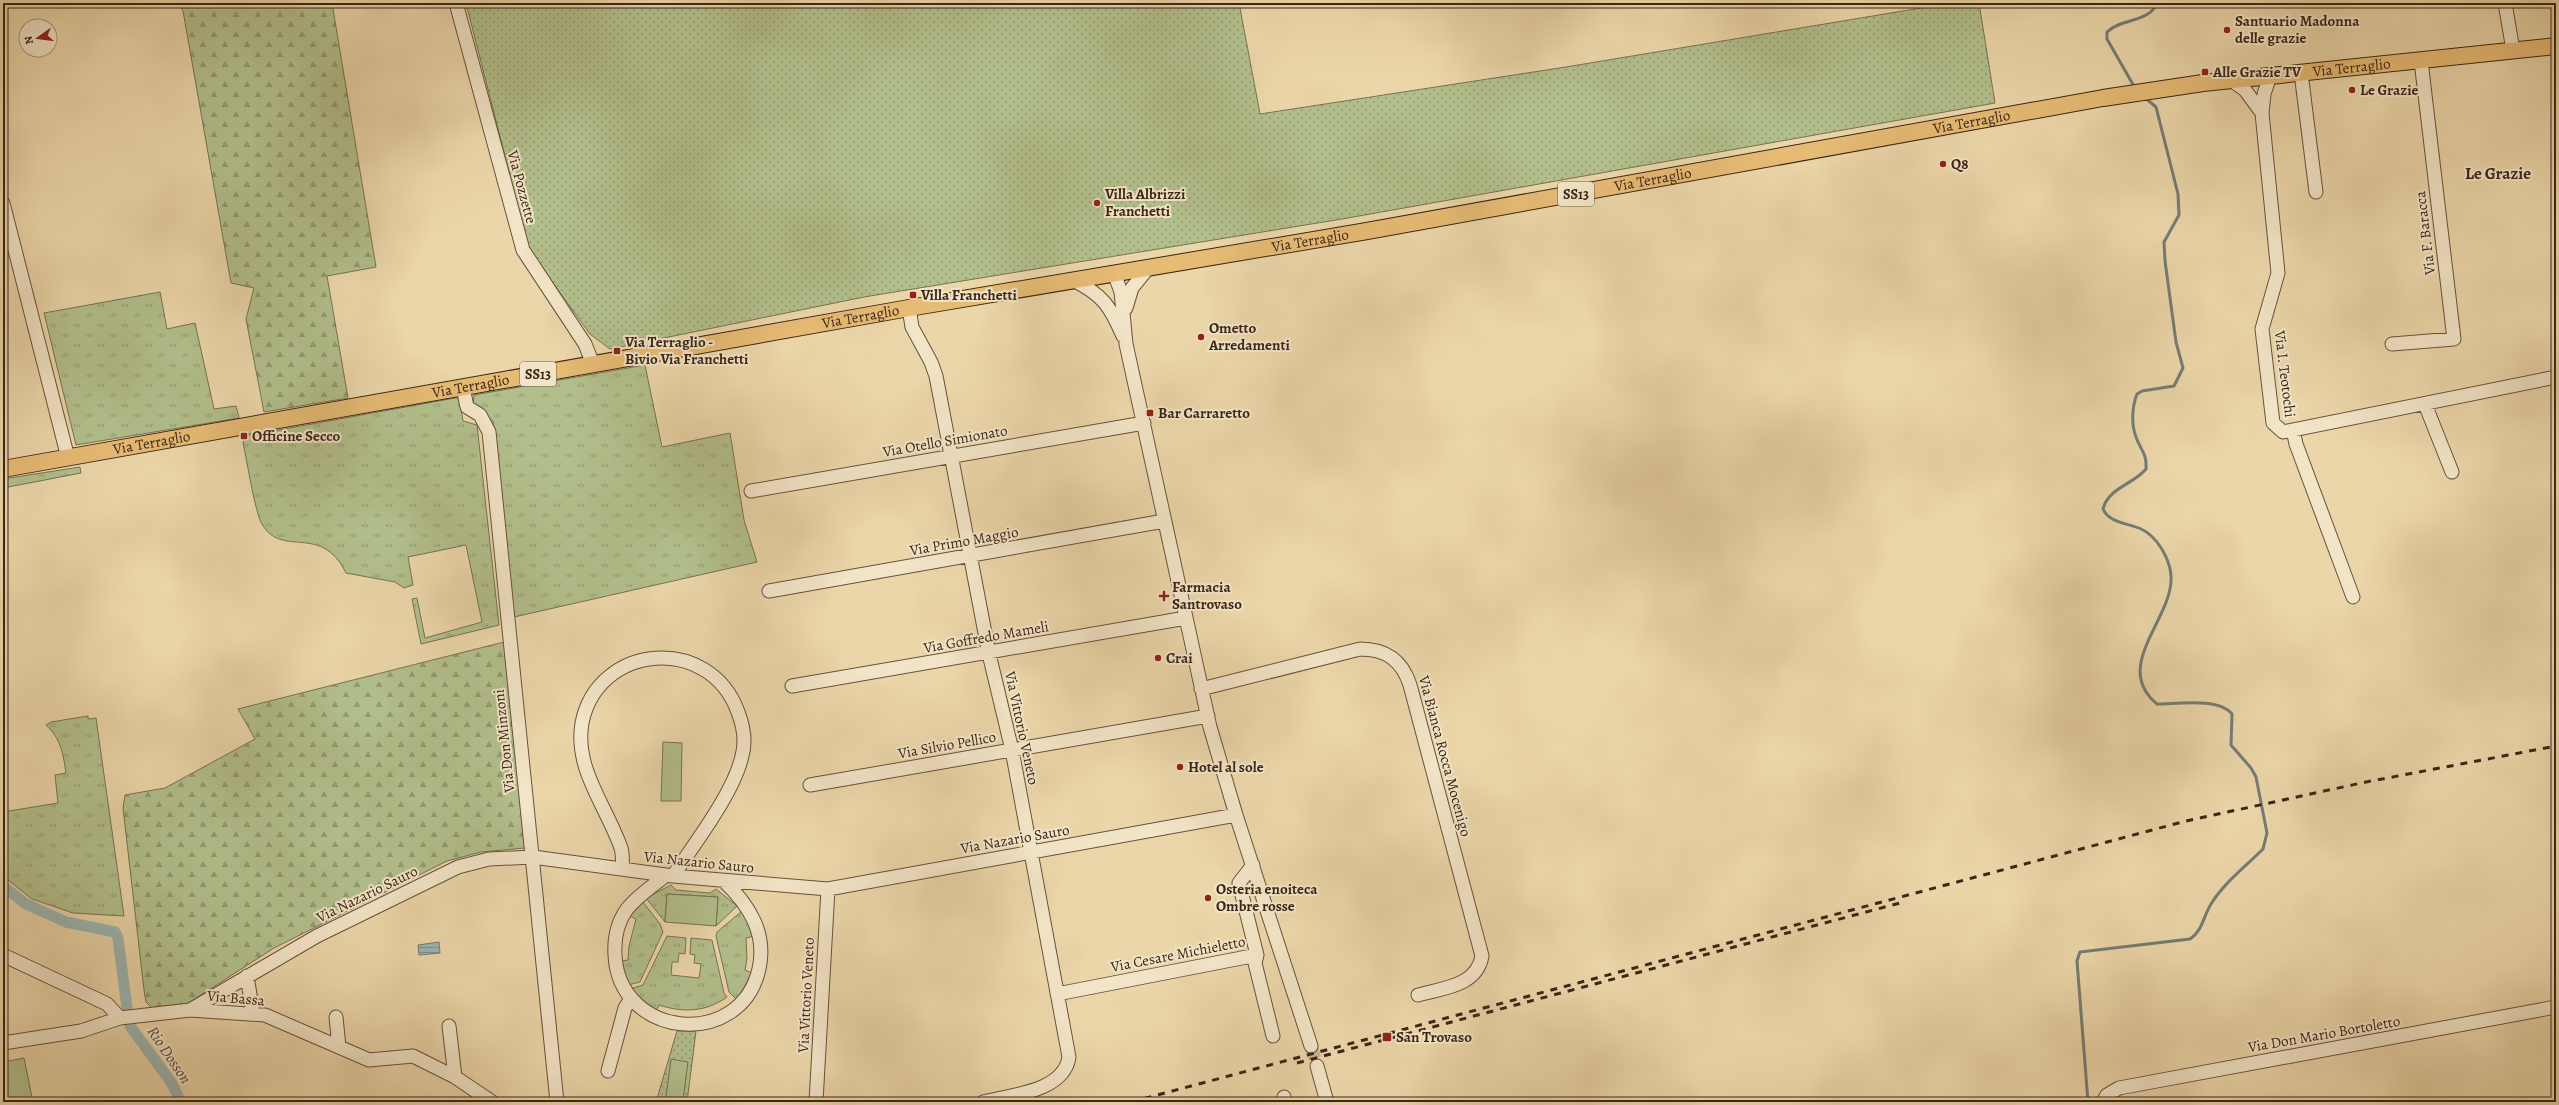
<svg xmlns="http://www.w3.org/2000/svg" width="2559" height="1105" viewBox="0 0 2559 1105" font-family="Alegreya,serif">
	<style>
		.grass { fill: url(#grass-tufts); stroke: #777252 }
		.forest { fill: url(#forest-firs); stroke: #777252 }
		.park { fill: url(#park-dots); stroke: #777252 }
		.garden { fill: #b2bf8c; stroke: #777252 }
		.water { fill: url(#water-rules); stroke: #767c75 }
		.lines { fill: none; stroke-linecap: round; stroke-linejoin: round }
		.stream { stroke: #767c75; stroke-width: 3 }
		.canal { stroke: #9cb6b3; stroke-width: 11 }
		.minor-tunnel { stroke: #c8b38c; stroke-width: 13; stroke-dasharray: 13 6; stroke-linecap: butt }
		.minor-casing { stroke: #68513c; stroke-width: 15 }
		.major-casing { stroke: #3c2517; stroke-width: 18 }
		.minor { stroke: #f2e4c7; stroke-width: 13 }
		.major { stroke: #e6bb74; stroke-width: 16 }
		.rail { stroke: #3c2517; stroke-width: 3; stroke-dasharray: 7 7; stroke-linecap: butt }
		.poi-dot { fill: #8f2418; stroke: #f2e4c7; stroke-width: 1.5 }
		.labels { text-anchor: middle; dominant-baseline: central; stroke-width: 4; stroke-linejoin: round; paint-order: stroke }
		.shield { fill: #f2e4c7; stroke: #735e4c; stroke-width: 1 }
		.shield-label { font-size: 14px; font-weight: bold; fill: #3c2517 }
		.poi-label { font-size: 15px; font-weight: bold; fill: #3c2517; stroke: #f2e4c7; text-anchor: start }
		.street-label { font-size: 15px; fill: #3c2517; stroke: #f2e4c7 }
		.water-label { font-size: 16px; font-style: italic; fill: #54493e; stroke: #f2e4c7 }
		.quarter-label { font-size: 17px; font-weight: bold; fill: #3c2517; stroke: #f2e4c7 }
	</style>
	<defs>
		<pattern id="grass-tufts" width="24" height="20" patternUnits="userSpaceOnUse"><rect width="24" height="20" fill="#b2bf8c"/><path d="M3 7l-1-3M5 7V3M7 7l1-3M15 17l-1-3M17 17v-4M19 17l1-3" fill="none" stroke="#929b71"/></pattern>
		<pattern id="forest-firs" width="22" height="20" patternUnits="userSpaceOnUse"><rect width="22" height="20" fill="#b2bf8c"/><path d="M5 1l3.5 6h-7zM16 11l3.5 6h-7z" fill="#929b71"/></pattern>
		<pattern id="park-dots" width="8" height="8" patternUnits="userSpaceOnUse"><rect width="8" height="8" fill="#b2bf8c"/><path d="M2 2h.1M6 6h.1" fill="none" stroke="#929b71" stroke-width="1.8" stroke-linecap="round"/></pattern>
		<pattern id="water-rules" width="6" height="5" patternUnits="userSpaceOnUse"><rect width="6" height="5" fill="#9cb6b3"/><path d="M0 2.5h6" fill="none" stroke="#809491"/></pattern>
	</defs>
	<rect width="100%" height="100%" fill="#ebd6a9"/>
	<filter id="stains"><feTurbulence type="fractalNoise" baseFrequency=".005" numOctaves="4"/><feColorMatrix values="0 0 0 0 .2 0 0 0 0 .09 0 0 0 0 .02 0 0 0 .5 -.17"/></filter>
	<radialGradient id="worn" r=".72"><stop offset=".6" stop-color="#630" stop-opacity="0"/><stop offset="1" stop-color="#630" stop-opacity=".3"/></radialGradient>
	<path class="grass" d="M160,292L167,329L195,323L214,409L236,406L239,418L76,445L44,313Z
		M645,365L662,447L730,433L744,520L757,562L514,617L493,421L473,405L474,395Z
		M455,398H459L463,421L477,425L499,625L421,644L412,599L417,598L425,638L482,622L466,545L408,557L413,585L404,588L395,582L346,573C321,522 282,559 262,524C255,513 247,460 243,443L246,436Z
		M80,467L81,473L3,488V479Z
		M88,716V719L96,718L124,916L73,913L32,899L3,876V812L58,803L55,775L66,773C63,753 61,739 46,725L51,722Z
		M671,885L676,890L710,893L716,889L737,906L716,926L718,897L667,894L665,922L646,898Z
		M643,902L660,924L663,932L640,982L628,985L621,961L628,960L629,946L636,919L630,916Z
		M742,911L754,936L746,938L747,959L745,970L752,973L737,1000L729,992L716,936L717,932Z
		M667,936L686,938L685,954L679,953L678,962H672L671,975L699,978L701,964L694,963L695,955L690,954L691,938L712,940L724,993L727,997C706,1012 684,1013 659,1005L656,1011L630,989L643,985Z"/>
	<path class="forest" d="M179,3H332L376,267L327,276L348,398L264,412L246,319L254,288L231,283L183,11Z
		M504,642L525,848L481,852L447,861L274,948L187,1004L152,1008L146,1002L144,990L123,808L125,795L165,788L255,739L238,709Z"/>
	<path class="park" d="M466,3H1239L1260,114L1566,67L1951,3H1979L1995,103L1342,219L864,297L610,349L590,334L529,250Z
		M677,1031H696L687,1102H656Z"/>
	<path class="garden" d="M663,742L682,743L681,801H661Z
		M667,894L718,897L716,926L665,922Z
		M24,1058L33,1102H3V1062Z
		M671,1059L688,1062L683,1100L666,1097Z"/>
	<path class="water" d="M439,942L440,953L419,955L418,945Z"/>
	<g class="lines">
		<path class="stream" d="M2135,88L2107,39V32C2121,18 2149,23 2157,3
			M2088,1102L2077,961L2080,952L2190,939C2203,930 2203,917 2211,904C2224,883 2245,867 2263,849L2267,833L2256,777L2251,768L2231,745L2232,714C2219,697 2176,704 2157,704C2111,666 2174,618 2171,576C2170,559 2157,536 2141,529C2128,523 2109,523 2103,509C2108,488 2134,484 2146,469C2147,453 2141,451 2136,437C2131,424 2132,407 2137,394L2142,391L2174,386L2183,368L2176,342L2165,261L2164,242L2179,215L2178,194L2156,107L2144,97"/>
		<path class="canal" d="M3,886L26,904L66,922L115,932L118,938L127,1008
			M130,1026L171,1082L181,1102"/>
		<path class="minor-tunnel" d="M1311,1046L1317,1066"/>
		<g class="minor-casing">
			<path id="minor" d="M456,3L523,250L585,344L593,364
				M2505,3L2513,50
				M2301,73L2316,192
				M2270,76L2264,94L2262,113L2278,273L2262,329L2273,423L2283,432L2556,377
				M2231,80L2245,90L2262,113
				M3,203L68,458
				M1114,273L1121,292L1126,344L1210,727L1236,815L1311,1046
				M1073,280C1103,295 1110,306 1123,336
				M909,308L912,327L931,362L936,376L989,654L1012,750L1069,1057C1064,1092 1010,1095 983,1102
				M1126,308L1132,288L1149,267
				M2392,344L2454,339L2421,61
				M463,387L467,407L480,415L489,432L557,1102
				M2425,404L2452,472
				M2293,430L2296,444L2353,597
				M751,491L1144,423
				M769,591L1164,521
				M792,686L1186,618
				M1201,689L1360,649C1386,649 1402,660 1410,685L1482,956C1477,986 1443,988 1418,995
				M810,785L1208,716
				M623,869C622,862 623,854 621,848C607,807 574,769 582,723C598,643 710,634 738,712C743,725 746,742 742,756C734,793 694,844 673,876
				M666,875C653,886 637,896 627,909C617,923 614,939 615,955C619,1039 741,1050 759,969C767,933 749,905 724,881
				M3,955L107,1004L120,1018
				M1257,955L1255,963L1273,1036
				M247,976L253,1013
				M1057,994L1257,955L1239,883L1253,865
				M190,1010L317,936L458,867L489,859L533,857L673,876L828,889L1236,815
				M336,1017L339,1047
				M449,1026L455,1077
				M3,1043L81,1031L120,1018L190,1010L265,1015L369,1060L413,1056L455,1077L492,1102
				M1317,1066L1327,1102
				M608,1071L625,1008L631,998
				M1284,1097L1285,1102
				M816,1102L828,889
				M2103,1102L2107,1095L2119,1088L2556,1007"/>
		</g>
		<g class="major-casing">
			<g id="major">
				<path id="s1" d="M3,469L909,308L1367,231L2103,98L2203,83L2556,46"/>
			</g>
		</g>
		<use href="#minor" class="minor"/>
		<use href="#major" class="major"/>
		<path class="rail" d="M1297,1063L1900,903
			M1131,1102L2186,821L2366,782L2556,746"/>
	</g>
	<g class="poi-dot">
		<circle cx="2227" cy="30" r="4"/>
		<rect x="2201" y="68" width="8" height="8" rx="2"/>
		<circle cx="2352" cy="90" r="4"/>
		<circle cx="1943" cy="164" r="4"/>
		<circle cx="1097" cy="203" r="4"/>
		<rect x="909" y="291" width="8" height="8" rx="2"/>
		<circle cx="1201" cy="337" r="4"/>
		<rect x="613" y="347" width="8" height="8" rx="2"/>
		<rect x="1146" y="409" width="8" height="8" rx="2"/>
		<rect x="240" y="432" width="8" height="8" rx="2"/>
		<path d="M1162 590h4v4h4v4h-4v4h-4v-4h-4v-4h4z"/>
		<circle cx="1158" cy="658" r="4"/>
		<circle cx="1180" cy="767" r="4"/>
		<circle cx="1208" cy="898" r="4"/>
		<rect x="1382" y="1032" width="10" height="10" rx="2"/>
	</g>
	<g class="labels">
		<g class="shield">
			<rect x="1558" y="182" width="36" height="24" rx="3"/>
			<rect x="520" y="362" width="36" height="24" rx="3"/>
		</g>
		<g class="shield-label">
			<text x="1576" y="194">SS13</text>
			<text x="538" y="374">SS13</text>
		</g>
		<g class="poi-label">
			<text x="2235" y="21">Santuario Madonna<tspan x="2235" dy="17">delle grazie</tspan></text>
			<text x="2213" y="72">Alle Grazie TV</text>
			<text x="2360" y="90">Le Grazie</text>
			<text x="1951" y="164">Q8</text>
			<text x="1105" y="194">Villa Albrizzi<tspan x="1105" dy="17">Franchetti</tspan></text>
			<text x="921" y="295">Villa Franchetti</text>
			<text x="1209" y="328">Ometto<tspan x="1209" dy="17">Arredamenti</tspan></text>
			<text x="625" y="342">Via Terraglio -<tspan x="625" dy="17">Bivio Via Franchetti</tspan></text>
			<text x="1158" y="413">Bar Carraretto</text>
			<text x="252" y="436">Officine Secco</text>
			<text x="1172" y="587">Farmacia<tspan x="1172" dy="17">Santrovaso</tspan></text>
			<text x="1166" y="658">Crai</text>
			<text x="1188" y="767">Hotel al sole</text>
			<text x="1216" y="889">Osteria enoiteca<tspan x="1216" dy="17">Ombre rosse</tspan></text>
			<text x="1396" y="1037">San Trovaso</text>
		</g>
		<g class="street-label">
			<text stroke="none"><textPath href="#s1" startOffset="2383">Via Terraglio</textPath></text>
			<text stroke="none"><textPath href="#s1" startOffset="1999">Via Terraglio</textPath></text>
			<text stroke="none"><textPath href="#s1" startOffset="1675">Via Terraglio</textPath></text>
			<text transform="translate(522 187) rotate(75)">Via Pozzette</text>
			<text transform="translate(2425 233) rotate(-97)">Via F. Baracca</text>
			<text stroke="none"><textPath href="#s1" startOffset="1327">Via Terraglio</textPath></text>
			<text stroke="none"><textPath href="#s1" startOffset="871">Via Terraglio</textPath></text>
			<text transform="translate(2285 374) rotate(83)">Via I. Teotochi</text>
			<text stroke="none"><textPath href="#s1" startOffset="475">Via Terraglio</textPath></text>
			<text transform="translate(945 441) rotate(-10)">Via Otello Simionato</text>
			<text stroke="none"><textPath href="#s1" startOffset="151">Via Terraglio</textPath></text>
			<text transform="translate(964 541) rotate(-10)">Via Primo Maggio</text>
			<text transform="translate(986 637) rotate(-10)">Via Goffredo Mameli</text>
			<text transform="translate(1022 728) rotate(78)">Via Vittorio Veneto</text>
			<text transform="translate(504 741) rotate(-96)">Via Don Minzoni</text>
			<text transform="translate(947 745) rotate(-10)">Via Silvio Pellico</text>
			<text transform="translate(1445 756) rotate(75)">Via Bianca Rocca Mocenigo</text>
			<text transform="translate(1015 839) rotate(-10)">Via Nazario Sauro</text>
			<text transform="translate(699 862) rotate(6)">Via Nazario Sauro</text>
			<text transform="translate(367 894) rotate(-26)">Via Nazario Sauro</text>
			<text transform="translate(1178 954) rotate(-11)">Via Cesare Michieletto</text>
			<text transform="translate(806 995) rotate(-87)">Via Vittorio Veneto</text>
			<text transform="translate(236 998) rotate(5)">Via Bassa</text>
			<text transform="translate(2324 1034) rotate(-10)">Via Don Mario Bortoletto</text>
		</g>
		<g class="water-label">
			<text transform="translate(169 1055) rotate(56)">Rio Dosson</text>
		</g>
		<g class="quarter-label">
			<text x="2498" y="173">Le Grazie</text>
		</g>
	</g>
	<rect width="2559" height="1105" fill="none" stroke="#ebd6a9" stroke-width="16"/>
	<rect x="4" y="4" width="2551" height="1097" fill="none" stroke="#3c2517" stroke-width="2"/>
	<rect x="8" y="8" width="2543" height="1089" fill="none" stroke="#3c2517"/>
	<g transform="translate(38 38) rotate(256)"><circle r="19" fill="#f2e4c7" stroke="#a99881"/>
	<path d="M0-3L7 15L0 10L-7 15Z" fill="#8f2418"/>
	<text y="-6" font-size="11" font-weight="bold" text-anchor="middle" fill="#3c2517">N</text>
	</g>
	<rect width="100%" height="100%" filter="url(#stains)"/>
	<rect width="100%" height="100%" fill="url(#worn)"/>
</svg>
